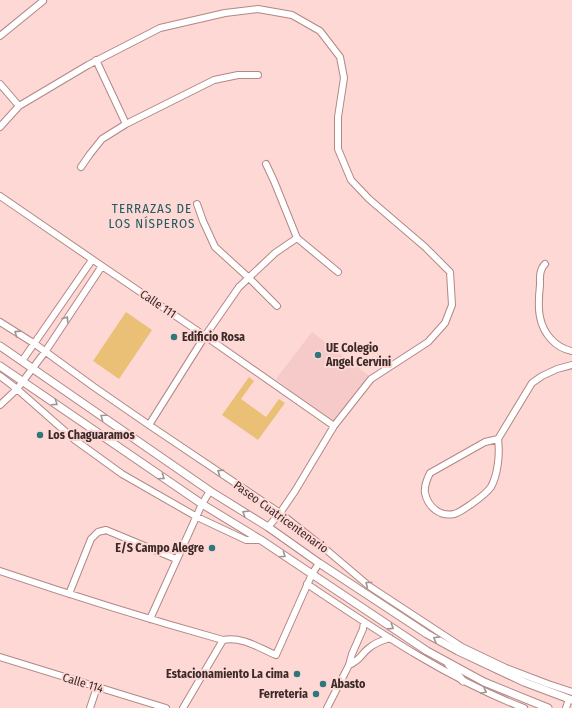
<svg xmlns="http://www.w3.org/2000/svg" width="572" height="708" viewBox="0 0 572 708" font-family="'Fira Sans Condensed',sans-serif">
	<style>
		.built { fill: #f6cac8 }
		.green { fill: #e9c075 }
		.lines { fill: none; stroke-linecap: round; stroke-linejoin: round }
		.minor-casing { stroke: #b28784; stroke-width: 8 }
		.tertiary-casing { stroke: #b28784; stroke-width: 9 }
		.minor { stroke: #fff; stroke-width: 6 }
		.tertiary { stroke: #fff; stroke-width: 7 }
		.oneway { stroke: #9e9494 }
		.poi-dot { fill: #2e777d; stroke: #fed8d5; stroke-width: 1.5 }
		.labels { text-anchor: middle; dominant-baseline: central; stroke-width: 4; stroke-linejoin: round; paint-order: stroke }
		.street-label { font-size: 12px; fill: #3c2a29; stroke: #fed8d5 }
		.poi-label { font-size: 12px; font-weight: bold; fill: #3c2a29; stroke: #fed8d5; text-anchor: start }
		.neighbourhood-label { font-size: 13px; letter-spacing: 1px; fill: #225c61; stroke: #fed8d5 }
	</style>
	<rect width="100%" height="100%" fill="#fed8d5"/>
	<path class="built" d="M312,332L373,379L336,426L276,379Z"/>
	<path class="green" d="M126,312L152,330L119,379L93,361Z
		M249,377L254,381L241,399L266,417L279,399L285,403L258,440L222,415Z"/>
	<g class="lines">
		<g class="minor-casing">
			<path id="minor" d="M0,36L43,1
				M96,60L126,124L214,80L238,75H258
				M0,84L19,106
				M0,127L19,106L88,65L160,28L225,13L258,9L292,15L320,31L340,57L344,78L338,117V149L351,180L369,199L425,247L450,272L452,305L445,323L428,342L371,379L334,426L295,491L280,513L268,527
				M266,164L274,181L297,238L338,272
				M81,167L90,154L102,139L126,124
				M0,196L102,266L205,336L334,426
				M197,204L203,221L215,247L249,278L277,306
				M545,264C539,270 540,278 540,285C539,294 538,308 540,317C543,333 555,348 572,351
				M0,322L35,344L94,387L149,425L280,513L323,547L369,586L439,632L462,647L506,668L548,684L572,692
				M22,361L92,260
				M0,376L17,389L75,440L122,474L197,517L246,540H261
				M0,405L17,389L45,352L102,266
				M149,425L205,336L239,287L275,253L297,238
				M498,439C500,454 498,474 491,487C486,494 477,500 470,505C465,508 459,513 454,514C440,517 428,507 425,493C424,487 427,479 430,473L485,442Z
				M498,439L532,383L542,376L557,369L572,365
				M0,571C74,596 148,619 223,640L183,708
				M307,584C376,630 446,678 524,708
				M69,594L91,539L98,532L106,530L176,559
				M150,619L202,504L210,491
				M223,640C242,636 259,648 276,655L312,574L319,563
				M0,657L166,708
				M349,665C361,660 360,655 369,648C375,643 383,640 390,638
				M90,708L97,687
				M327,708L349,665L352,654L363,629L364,622
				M566,708L569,699"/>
		</g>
		<g class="tertiary-casing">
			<path id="tertiary" d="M0,346L210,491L268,527L319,563L427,634L458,651L524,682L572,700
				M0,366L202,504L261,540L427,651L484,682L548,708
				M449,665L463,681"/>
		</g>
		<use href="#minor" class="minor"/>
		<use href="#tertiary" class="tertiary"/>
	</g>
	<defs><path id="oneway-chevron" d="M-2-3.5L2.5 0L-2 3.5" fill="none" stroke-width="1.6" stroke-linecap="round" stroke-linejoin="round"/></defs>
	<g class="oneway">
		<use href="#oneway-chevron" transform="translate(66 319) rotate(-56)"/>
		<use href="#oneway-chevron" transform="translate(17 333) rotate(-147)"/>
		<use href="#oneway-chevron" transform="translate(55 403) rotate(34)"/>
		<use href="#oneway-chevron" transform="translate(103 417) rotate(-145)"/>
		<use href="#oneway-chevron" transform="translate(220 472) rotate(-146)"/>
		<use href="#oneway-chevron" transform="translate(162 477) rotate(34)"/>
		<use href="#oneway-chevron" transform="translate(245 513) rotate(-148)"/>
		<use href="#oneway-chevron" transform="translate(283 555) rotate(34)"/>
		<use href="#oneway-chevron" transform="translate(368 584) rotate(-142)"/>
		<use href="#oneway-chevron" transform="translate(391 627) rotate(33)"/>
		<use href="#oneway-chevron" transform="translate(436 639) rotate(-151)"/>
		<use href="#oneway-chevron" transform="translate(484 691) rotate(25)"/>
	</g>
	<g class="poi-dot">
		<circle cx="174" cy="337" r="4"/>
		<circle cx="318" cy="355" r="4"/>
		<circle cx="40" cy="435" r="4"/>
		<circle cx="212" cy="548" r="4"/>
		<circle cx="297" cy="674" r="4"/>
		<circle cx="323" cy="684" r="4"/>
		<circle cx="316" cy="694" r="4"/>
	</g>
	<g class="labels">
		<g class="street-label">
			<text transform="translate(158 304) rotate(34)">Calle 111</text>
			<text transform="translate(281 517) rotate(36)">Paseo Cuatricentenario</text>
			<text transform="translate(83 683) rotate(17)">Calle 114</text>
		</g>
		<g class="poi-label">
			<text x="182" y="337">Edificio Rosa</text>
			<text x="326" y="348">UE Colegio<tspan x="326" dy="14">Angel Cervini</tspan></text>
			<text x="48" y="435">Los Chaguaramos</text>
			<text x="204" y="548" text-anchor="end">E/S Campo Alegre</text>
			<text x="289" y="674" text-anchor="end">Estacionamiento La cima</text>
			<text x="331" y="684">Abasto</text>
			<text x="308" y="694" text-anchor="end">Ferreteria</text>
		</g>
		<g class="neighbourhood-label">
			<text x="152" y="208">TERRAZAS DE<tspan x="152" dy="15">LOS NÍSPEROS</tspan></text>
		</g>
	</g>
</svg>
